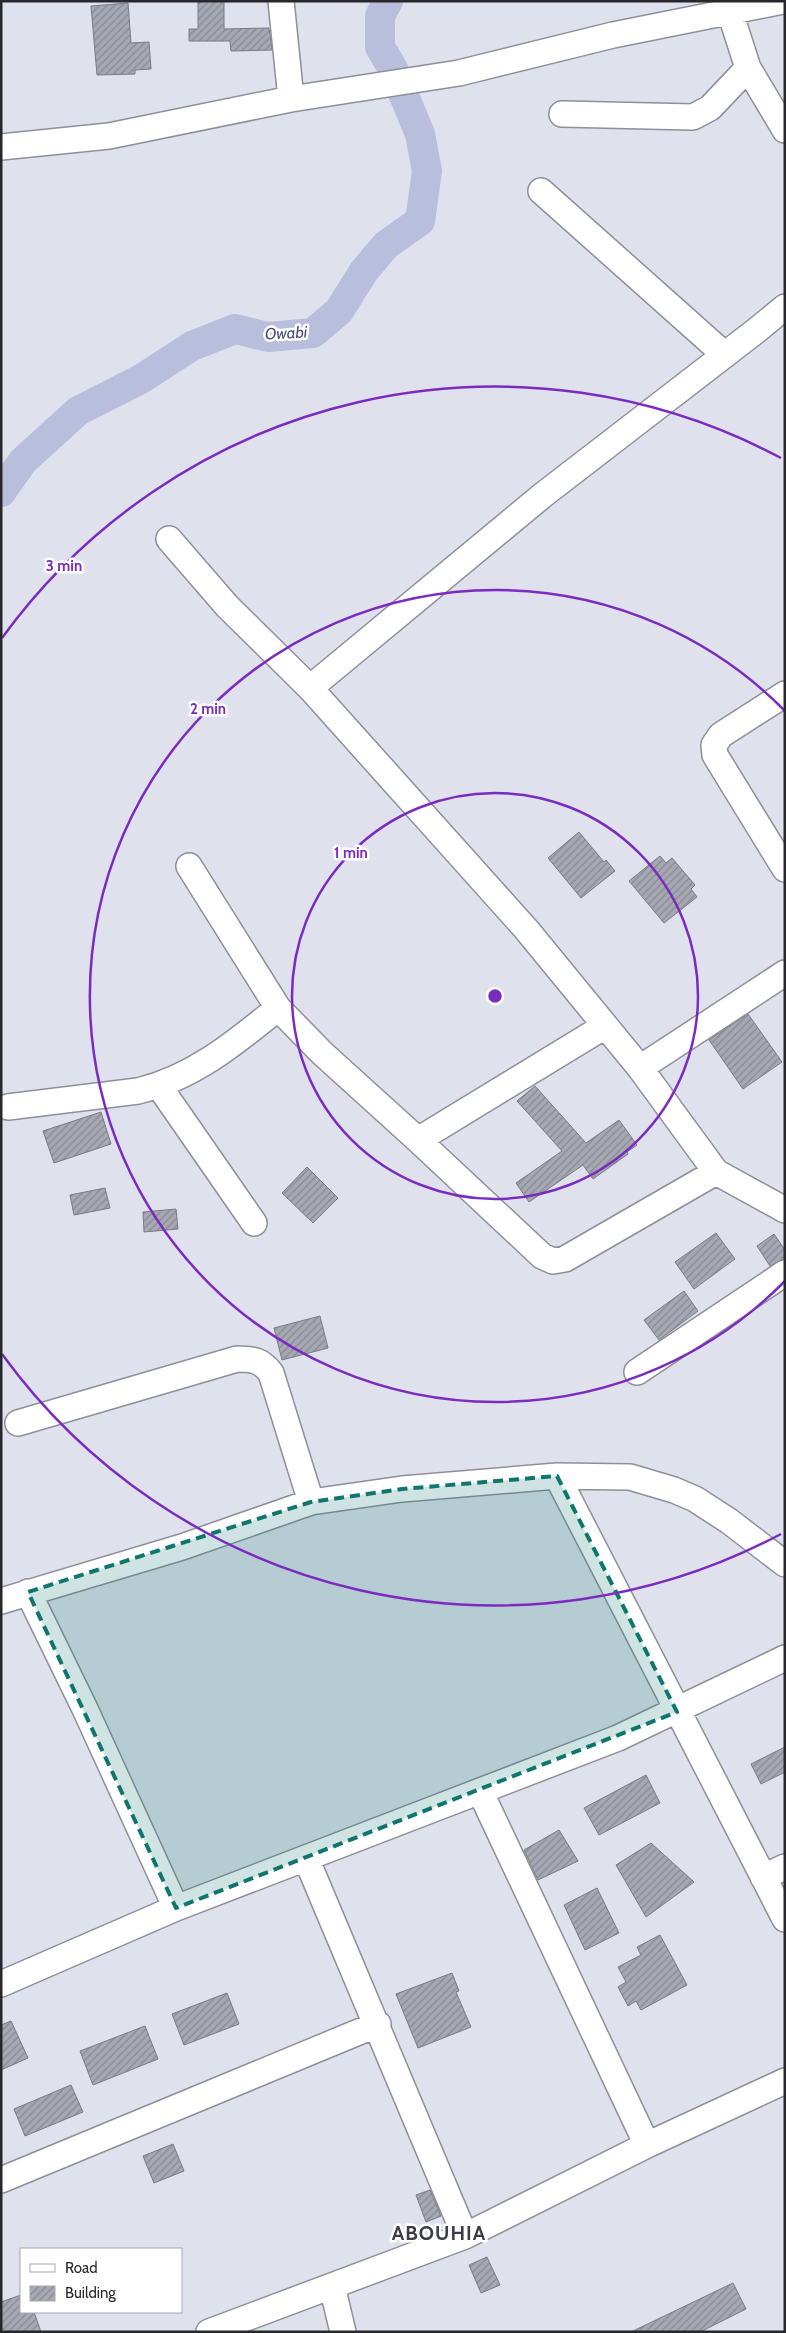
<svg xmlns="http://www.w3.org/2000/svg" width="786" height="2333" viewBox="0 0 786 2333" font-family="Cabin,sans-serif">
	<style>
		.lines { fill: none; stroke-linecap: round; stroke-linejoin: round }
		.river { stroke: #b9bedd; stroke-width: 30 }
		.building { fill: url(#building-hatch); stroke: #787a84 }
		.minor-casing { stroke: #8e8f9a; stroke-width: 28 }
		.minor { stroke: #fff; stroke-width: 25 }
		.marked { fill: #0f766e; fill-opacity: 0.2; stroke: #0f766e; stroke-width: 4; stroke-dasharray: 10 6; stroke-linejoin: round }
		.ring { fill: none; stroke: #7b2cbf; stroke-width: 2.5 }
		.labels { text-anchor: middle; dominant-baseline: central; stroke-width: 5; stroke-linejoin: round; paint-order: stroke }
		.water-label { font-size: 16px; font-style: italic; fill: #454a76; stroke: #fff }
		.district-label { font-size: 20px; font-weight: bold; letter-spacing: 1px; fill: #3b3c45; stroke: #fff }
		.centre { fill: #7b2cbf; stroke: #fff; stroke-width: 2.5 }
		.ring-label { font-size: 15px; text-anchor: middle; font-weight: bold; fill: #7b2cbf; stroke: #fff; stroke-width: 5; stroke-linejoin: round; paint-order: stroke }
	</style>
	<defs>
		<pattern id="building-hatch" width="6" height="6" patternUnits="userSpaceOnUse" patternTransform="scale(1.25)"><rect width="6" height="6" fill="#a6a8b3"/><path d="M-1 1l2-2M0 6l6-6M5 7l2-2" fill="none" stroke="#878992"/></pattern>
	</defs>
	<rect width="100%" height="100%" fill="#dfe1ec"/>
	<g class="lines">
		<path class="river" d="M1,492L23,461L78,411L141,379L192,346L235,329L268,337L313,333L339,311L364,271L386,245L420,221L427,171L420,134L393,69L380,47V16L388,1"/>
	</g>
	<path class="building" d="M198,1H224V29L269,28L272,50L231,51L230,41H189V29H198Z
		M128,3L131,43L149,42L151,69L135,70V74L97,75L91,6Z
		M579,832L604,862L606,860L615,871L581,898L548,858Z
		M660,856L666,863L672,858L695,885L691,889L697,897L664,923L629,881Z
		M748,1014L782,1062L743,1089L709,1040Z
		M535,1086L586,1143L619,1120L637,1145L627,1152L628,1154L593,1179L583,1165L529,1202L516,1183L562,1151L517,1101Z
		M101,1112L111,1144L54,1163L43,1131Z
		M307,1167L338,1198L313,1223L282,1193Z
		M105,1188L110,1208L74,1215L70,1195Z
		M176,1209L178,1229L144,1232L143,1212Z
		M716,1233L735,1259L694,1289L675,1262Z
		M774,1234L785,1250V1259L770,1266L757,1246Z
		M684,1291L698,1311L659,1340L644,1320Z
		M320,1316L328,1348L282,1360L274,1328Z
		M785,1747V1772L761,1784L751,1764Z
		M646,1775L660,1803L599,1835L584,1808Z
		M559,1830L578,1861L538,1880L524,1850Z
		M651,1843L694,1882L646,1917L616,1865Z
		M597,1888L619,1933L585,1950L564,1905Z
		M660,1935L687,1985L641,2010L636,2001L628,2006L618,1987L626,1982L618,1967L641,1955L637,1947Z
		M452,1973L459,1991L456,1992L471,2027L418,2048L396,1994Z
		M227,1993L239,2024L184,2045L172,2014Z
		M11,2021L28,2058L1,2070V2025Z
		M145,2026L158,2059L93,2085L80,2051Z
		M71,2085L83,2112L25,2136L14,2109Z
		M173,2144L184,2171L154,2183L143,2156Z
		M430,2190L441,2216L426,2222L416,2195Z
		M487,2257L500,2285L481,2293L469,2265Z
		M733,2283L746,2309L700,2332H631Z
		M21,2295V2312H34L41,2332H1V2302Z"/>
	<g class="lines">
		<g class="minor-casing">
			<path id="minor" d="M281,1L291,99
				M730,12L748,68L785,130
				M562,114L693,117L710,108L748,68
				M1,147L109,136L291,99L459,73L613,35L783,1
				M541,191L725,355
				M169,539L227,606L310,688L526,929L640,1068L716,1172L785,1210
				M310,688L543,495L757,330L785,307
				M785,694L721,735L714,745L715,755L785,869
				M189,866L278,1008L322,1053L418,1140L542,1256L553,1261L565,1259L716,1172
				M640,1068L785,973
				M159,1086L254,1223
				M8,1107L138,1091C193,1078 235,1043 278,1008
				M418,1140L605,1026
				M637,1372L785,1273
				M18,1423L237,1359C253,1359 261,1360 271,1373L311,1502
				M557,1476L785,1919
				M28,1592L85,1709L176,1908
				M1,1601L182,1547L311,1502L402,1489L557,1476L630,1477L674,1490L695,1499L729,1521L785,1564
				M480,1791L647,2145
				M306,1858L465,2236
				M763,1877L785,1867
				M1,1984L176,1908L618,1738L785,1658
				M1,2180L378,2024
				M332,2286L343,2332
				M209,2332L465,2236L647,2145L785,2081"/>
		</g>
		<use href="#minor" class="minor"/>
	</g>
	<path class="marked" d="M557,1476L677,1712L176,1908L28,1592L311,1502L402,1489Z"/>
	<g class="ring">
		<circle cx="495" cy="996" r="203"/>
		<path d="M785 1281A406 406 0 1 1 785 711"/>
		<path d="M781 1534A609 609 0 0 1 2 1354M2 638A609 609 0 0 1 781 458"/>
	</g>
	<g class="labels">
		<g class="water-label">
			<text transform="translate(286 333) rotate(-3)">Owabi</text>
		</g>
		<g class="district-label">
			<text x="439" y="2233">ABOUHIA</text>
		</g>
	</g>
	<circle cx="495" cy="996" r="8" class="centre"/>
	<g class="ring-label">
		<text x="64" y="571">3 min</text>
		<text x="208" y="714">2 min</text>
		<text x="351" y="858">1 min</text>
	</g>
	<rect width="786" height="2333" fill="none" stroke="#27272c" stroke-width="5"/>
	<rect x="20" y="2248" width="162" height="65" fill="#ffffff" stroke="#a9a9ab"/>
	<rect x="30" y="2264" width="25" height="8" fill="#ffffff" stroke="#a9a9ab"/>
	<text x="65" y="2273" font-size="15" fill="#27272c">Road</text>
	<rect x="30" y="2286" width="25" height="15" fill="url(#building-hatch)" stroke="#a9a9ab"/>
	<text x="65" y="2298" font-size="15" fill="#27272c">Building</text>
</svg>
